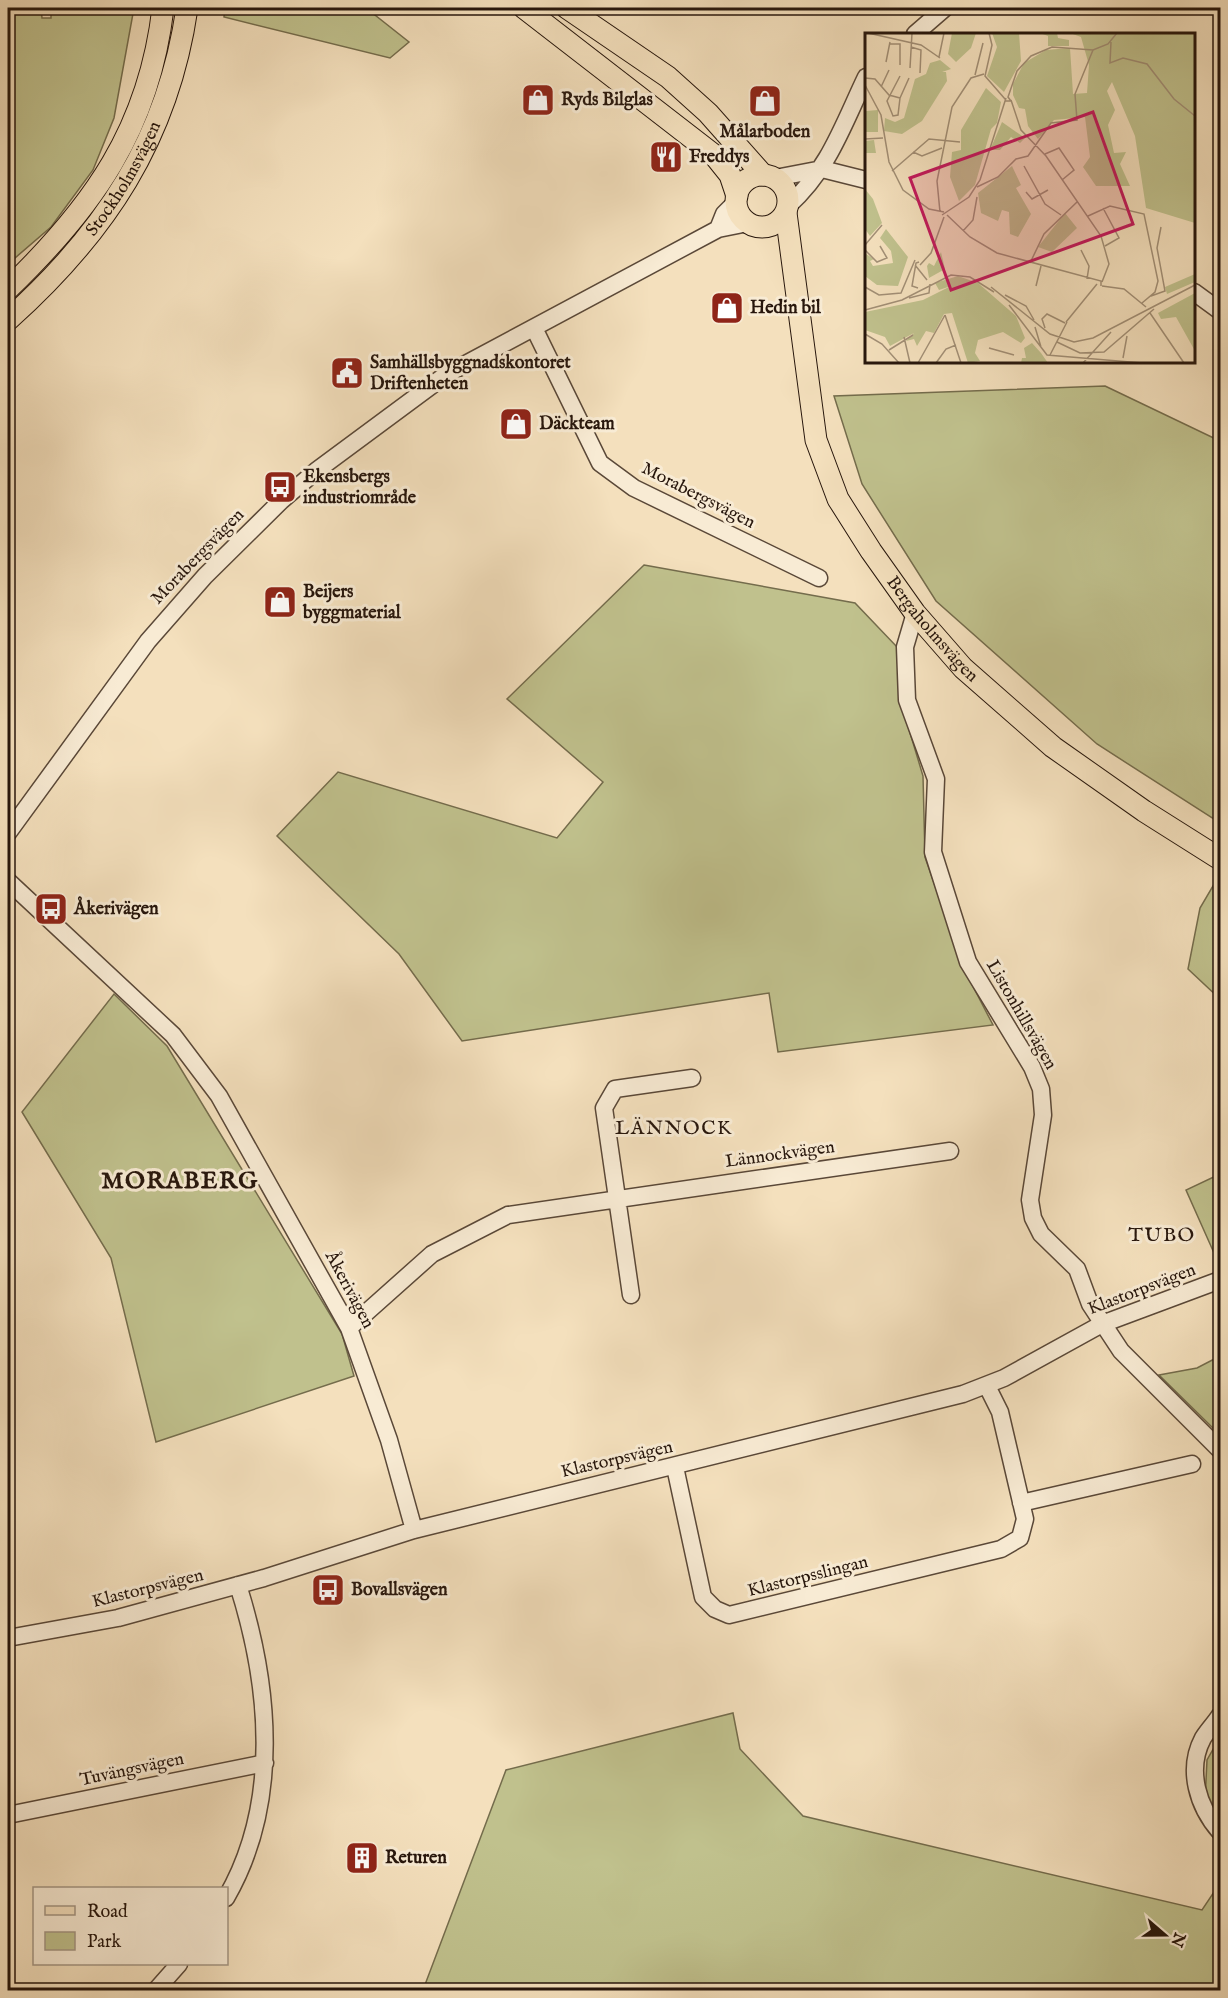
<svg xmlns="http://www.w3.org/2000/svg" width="1228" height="1998" viewBox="0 0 1228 1998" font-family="'IM FELL English',serif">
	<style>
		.green { fill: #c0c18d; stroke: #746c4c; stroke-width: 1.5 }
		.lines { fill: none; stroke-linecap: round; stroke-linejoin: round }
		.minor-casing { stroke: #5a4838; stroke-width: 19 }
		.major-casing { stroke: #27160c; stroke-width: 23 }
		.minor { stroke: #f8ebd4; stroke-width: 16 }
		.major { stroke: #f4e0bd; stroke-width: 21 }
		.labels { text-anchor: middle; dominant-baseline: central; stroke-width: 6; stroke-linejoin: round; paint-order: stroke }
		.poi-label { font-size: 18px; font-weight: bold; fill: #27160c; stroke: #f8ebd4; text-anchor: start }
		.street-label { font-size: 18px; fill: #27160c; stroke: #f8ebd4 }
		.neighbourhood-label { font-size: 20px; letter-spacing: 1.5px; fill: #27160c; stroke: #f8ebd4 }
		.district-label { font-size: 24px; font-weight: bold; letter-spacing: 1.5px; fill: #27160c; stroke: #f8ebd4 }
		.inset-road { fill: none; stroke: #a28f76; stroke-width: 1.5 }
		.view { fill: #c2185b; fill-opacity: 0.15; stroke: #c2185b; stroke-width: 3 }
		.inset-edge { fill: none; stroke: #27160c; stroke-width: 3 }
	</style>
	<rect width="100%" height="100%" fill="#f4e0bd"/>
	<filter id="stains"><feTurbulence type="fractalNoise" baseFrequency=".00333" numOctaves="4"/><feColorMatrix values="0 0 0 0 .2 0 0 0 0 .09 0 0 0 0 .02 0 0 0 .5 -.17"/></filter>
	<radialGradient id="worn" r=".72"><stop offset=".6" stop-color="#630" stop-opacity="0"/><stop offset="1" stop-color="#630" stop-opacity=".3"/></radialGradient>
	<path class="green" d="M8,8H41L42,18H51V8H134L114,118L93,170L51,227L8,264Z
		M225,8H366L409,42L390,58L224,17Z
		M1105,386L1220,441V823L1097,744L936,601L862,484L834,396Z
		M644,565L855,603L898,648L902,706L923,776L925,857L964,969L993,1025L778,1052L769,993L462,1041L399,954L277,836L338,772L557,838L603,782L507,699Z
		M1220,874V999L1188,969L1200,908Z
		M114,994L167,1046L342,1334L354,1376L156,1442L111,1258L22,1112Z
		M1220,1174V1249L1214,1253L1186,1190Z
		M1220,1356V1435L1159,1375L1197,1368Z
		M733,1713L740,1749L803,1816L1202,1910L1220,1883V1990H423L506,1770Z
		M1220,1737V1818L1205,1801L1207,1760Z"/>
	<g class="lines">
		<g class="minor-casing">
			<path id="minor" d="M915,34L945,8
				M775,178L822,169L866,180
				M788,206C829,169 843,125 866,77
				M718,229L724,214L735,203
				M1194,292L1220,311
				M534,328L600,463L634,488L819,578
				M915,613L905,647L907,700L936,779L933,852L968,962L1032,1067L1041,1089L1043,1115L1030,1200L1033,1218L1041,1234L1077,1269L1090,1304L1121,1351L1220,1450
				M8,833L148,641L205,576L281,501L316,471L447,374L718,229L748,223
				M8,881L173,1035L219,1096L349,1328L389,1440L414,1530
				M631,1295L604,1108L615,1089L692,1078
				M349,1328L432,1254L508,1215L950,1151
				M675,1467L703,1597L715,1609L729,1615L1001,1549L1020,1538L1025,1519L1000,1412L987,1386
				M1021,1503L1192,1464
				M8,1638L118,1618L264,1578L414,1530L963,1394L1004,1378L1102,1324L1220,1280
				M1220,1715C1215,1723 1208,1730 1203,1738C1186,1770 1198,1807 1220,1832
				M8,1815L265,1763
				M226,1898C281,1803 270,1686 238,1585
				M156,1990L179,1964"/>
		</g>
		<g class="major-casing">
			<g id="major">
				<path d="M524,8L714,155L730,175L737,196"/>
				<path d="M567,8L668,77L708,113L763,175"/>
				<circle cx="762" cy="201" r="26"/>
				<path id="s1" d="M786,213L816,440L838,499L871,551L915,613L963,668L1053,747L1144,811L1220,859"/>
				<path d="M8,289C93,207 149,129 163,8"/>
				<path id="s2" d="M8,320C105,233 168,139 187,8"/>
			</g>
		</g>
		<use href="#minor" class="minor"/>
		<use href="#major" class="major"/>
	</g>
	<defs>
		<g id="shop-square" transform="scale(1.725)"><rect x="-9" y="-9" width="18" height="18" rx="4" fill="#8f2418" stroke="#f8ebd4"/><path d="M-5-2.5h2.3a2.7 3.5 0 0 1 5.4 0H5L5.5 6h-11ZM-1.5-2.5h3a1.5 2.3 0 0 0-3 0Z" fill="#fff"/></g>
		<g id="restaurant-square" transform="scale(1.725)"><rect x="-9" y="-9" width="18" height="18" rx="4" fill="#8f2418" stroke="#f8ebd4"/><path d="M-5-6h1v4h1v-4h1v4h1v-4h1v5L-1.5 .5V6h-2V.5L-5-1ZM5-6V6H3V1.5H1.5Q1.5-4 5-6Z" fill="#fff"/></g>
		<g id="civic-square" transform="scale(1.725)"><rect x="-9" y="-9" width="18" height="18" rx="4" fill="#8f2418" stroke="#f8ebd4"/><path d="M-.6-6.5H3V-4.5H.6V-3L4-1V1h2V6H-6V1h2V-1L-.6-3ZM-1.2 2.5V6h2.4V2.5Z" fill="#fff"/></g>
		<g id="bus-square" transform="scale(1.725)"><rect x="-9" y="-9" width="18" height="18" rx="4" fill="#8f2418" stroke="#f8ebd4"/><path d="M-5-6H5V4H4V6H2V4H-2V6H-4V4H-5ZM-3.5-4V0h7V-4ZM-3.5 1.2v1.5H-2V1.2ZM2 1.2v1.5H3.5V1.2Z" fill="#fff"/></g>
		<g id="building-square" transform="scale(1.725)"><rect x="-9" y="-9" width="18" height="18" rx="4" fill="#8f2418" stroke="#f8ebd4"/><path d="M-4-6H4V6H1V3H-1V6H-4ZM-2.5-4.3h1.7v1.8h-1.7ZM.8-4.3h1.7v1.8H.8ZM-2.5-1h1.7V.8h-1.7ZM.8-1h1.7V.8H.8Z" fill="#fff"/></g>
	</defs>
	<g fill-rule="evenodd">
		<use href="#shop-square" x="538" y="100"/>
		<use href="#shop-square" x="765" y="101"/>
		<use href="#restaurant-square" x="666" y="157"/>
		<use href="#shop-square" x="727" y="308"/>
		<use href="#civic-square" x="347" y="373"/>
		<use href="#shop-square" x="516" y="424"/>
		<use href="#bus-square" x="280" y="487"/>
		<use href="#shop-square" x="280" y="602"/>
		<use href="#bus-square" x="51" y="909"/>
		<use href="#bus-square" x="328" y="1590"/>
		<use href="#building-square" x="362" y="1858"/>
	</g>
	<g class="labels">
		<g class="poi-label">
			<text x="561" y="100">Ryds Bilglas</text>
			<text x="765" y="132" text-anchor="middle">Målarboden</text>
			<text x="689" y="157">Freddys</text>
			<text x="750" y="308">Hedin bil</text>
			<text x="370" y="363">Samhällsbyggnadskontoret<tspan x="370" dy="21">Driftenheten</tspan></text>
			<text x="539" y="424">Däckteam</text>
			<text x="303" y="477">Ekensbergs<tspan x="303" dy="21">industriområde</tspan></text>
			<text x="303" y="592">Beijers<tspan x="303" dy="21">byggmaterial</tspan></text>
			<text x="74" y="909">Åkerivägen</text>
			<text x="351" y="1590">Bovallsvägen</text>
			<text x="385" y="1858">Returen</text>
		</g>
		<g class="street-label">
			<text stroke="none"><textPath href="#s2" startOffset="184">Stockholmsvägen</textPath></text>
			<text transform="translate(698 496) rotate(27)">Morabergsvägen</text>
			<text transform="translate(198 557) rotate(-46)">Morabergsvägen</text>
			<text stroke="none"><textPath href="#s1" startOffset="453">Bergaholmsvägen</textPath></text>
			<text transform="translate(1021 1015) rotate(60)">Listonhillsvägen</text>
			<text transform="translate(780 1155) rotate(-8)">Lännockvägen</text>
			<text transform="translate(349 1290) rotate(62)">Åkerivägen</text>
			<text transform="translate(1142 1290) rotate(-21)">Klastorpsvägen</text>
			<text transform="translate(617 1460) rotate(-13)">Klastorpsvägen</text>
			<text transform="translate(808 1577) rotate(-14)">Klastorpsslingan</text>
			<text transform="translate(148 1589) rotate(-14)">Klastorpsvägen</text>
			<text transform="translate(132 1770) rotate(-12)">Tuvängsvägen</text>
		</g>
		<g class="neighbourhood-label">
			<text x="674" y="1128">LÄNNOCK</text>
			<text x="1162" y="1235">TUBO</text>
		</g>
		<g class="district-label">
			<text x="180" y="1181">MORABERG</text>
		</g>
	</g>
	<g transform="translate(865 33)">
		<rect width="330" height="330" fill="#f4e0bd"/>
		<path d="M87,0H111L106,15L91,29L83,21ZM127,0H154L156,28L139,59L122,43L132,14ZM175,0H192L193,5L204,7V13H183V3ZM205,0H330V190L281,175L270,103L247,49L242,58L250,77L243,92L249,120L261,119L255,131L265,153H231L218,134L225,124L220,84L189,87L173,106L163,93L160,76L154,75L148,62V51L159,30L181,17L205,15L208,61L222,60L224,32L216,4ZM75,27L86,36L77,39H81L82,48L57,88L37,101L19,98L20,85L30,89L39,85L50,46L61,41L65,30ZM121,55L136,69L132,90L126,96L110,152L94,168L85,144L87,119L96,117V97ZM13,77V99H1V78ZM137,89L160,105L155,110L146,104L135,117H125ZM9,107L11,120H1L0,156L8,166L17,190L5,203L0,196V108ZM147,133L156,152L151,155L166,181L153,204L145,201L144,179L137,177L133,188L116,180L113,160ZM200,180L212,195L187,219L173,214ZM21,196L43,224L33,253L12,252L0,243L1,221L9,226L5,228L8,233L28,230L26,218L15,205ZM76,219L80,236L64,245L62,233L64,230L69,233ZM330,241V249L302,261L300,254ZM93,243L113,250L151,283L160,305L156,310L138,299L113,307L110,320L115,328L103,330L87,280L79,281L69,300L61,298L52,313L49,306L41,308L49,300L25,313L20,304L0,297V279L58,267L86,253L74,257L70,250ZM330,260V318L311,284L296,286L293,280ZM167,310L176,320L183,330H156L157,325H161L159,315Z" fill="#c0c18d"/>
		<path class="inset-road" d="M3,0L56,12L75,25M124,0L127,12L120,43L140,66M246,9L245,30L258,25L282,31L309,66L330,83M25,11H35V32M46,14L56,17L55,40M74,24L79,0M21,29L25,9M45,35L47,0M110,42L118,10M35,43L22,68L28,83L33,82L35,65M0,45L10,46L24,62L35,65M0,52L16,82L24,129L38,157L64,176L79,179M16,54L24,37M35,65L44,45M146,67L156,97L181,123L236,203L244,231L237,249M140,68H146L143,64L152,38L166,23L187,14L228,17L243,11L252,0M0,106L18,105M48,119L57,123L77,115M180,121L194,115L209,137L197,147M159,133L180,171L196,182M27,138L64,106L95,109M112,154L133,144L151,126L163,123L186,90L212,87L210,61L228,17M161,159L167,166L183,157M238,175L254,205L240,213M75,179L72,148L87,74L106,45L119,41M77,182L104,164L115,147L141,65M82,182L105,204L132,220L236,248V253M223,183L245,173L279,181L293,248L290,259L277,270M98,198L108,187L112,164M0,212L17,192M0,217L12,229L22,225L15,213M216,217L224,233L222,246M165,230L179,201L212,169M50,232L62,247M55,232L66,220L79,184M171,253L176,233M237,253L259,256L281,274M0,254L14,262L36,260L50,227M126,254L185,301L209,309L228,305L330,252M53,255L47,253L51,230L54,229M140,262L161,273L169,287M286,263L300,258L292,215L296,194M44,265L64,260L65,251M144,272L182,322L277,330M0,277L37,267L86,242L105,244L129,259M285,280L319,330M80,282L96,330M201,289L232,251M170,294L176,314M180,295L177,286L182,281L200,290M0,301L17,311L34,330M39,304L45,330M192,309L215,320L239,319L289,276M124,315L149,322M24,317L48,302M185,322L202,289M258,325L262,303M53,330L80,282M71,330L81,316L91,312M218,330L246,299"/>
		<path class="view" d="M228,79L268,191L86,257L45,145Z"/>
		<rect width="330" height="330" class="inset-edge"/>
	</g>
	<rect width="1228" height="1998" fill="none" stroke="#f4e0bd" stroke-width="30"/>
	<rect x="9" y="9" width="1210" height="1980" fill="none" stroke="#27160c" stroke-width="3"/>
	<rect x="15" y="15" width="1198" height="1968" fill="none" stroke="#27160c" stroke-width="1.5"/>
	<rect x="33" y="1887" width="195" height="78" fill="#f8ebd4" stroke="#a49684" stroke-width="1.5"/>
	<rect x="45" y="1906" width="30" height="9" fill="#f4e0bd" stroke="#a49684" stroke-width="1.5"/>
	<text x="87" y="1917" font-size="18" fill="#27160c">Road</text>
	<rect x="45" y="1932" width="30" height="18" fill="#c0c18d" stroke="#a49684" stroke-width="1.5"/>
	<text x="87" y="1947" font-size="18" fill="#27160c">Park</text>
	<g transform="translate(1165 1935) rotate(110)" stroke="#f8ebd4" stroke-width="4.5" paint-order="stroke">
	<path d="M0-4.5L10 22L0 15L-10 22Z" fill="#27160c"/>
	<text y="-9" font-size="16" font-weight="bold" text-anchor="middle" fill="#27160c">N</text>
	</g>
	<rect width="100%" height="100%" filter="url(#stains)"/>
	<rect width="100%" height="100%" fill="url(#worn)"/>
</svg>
